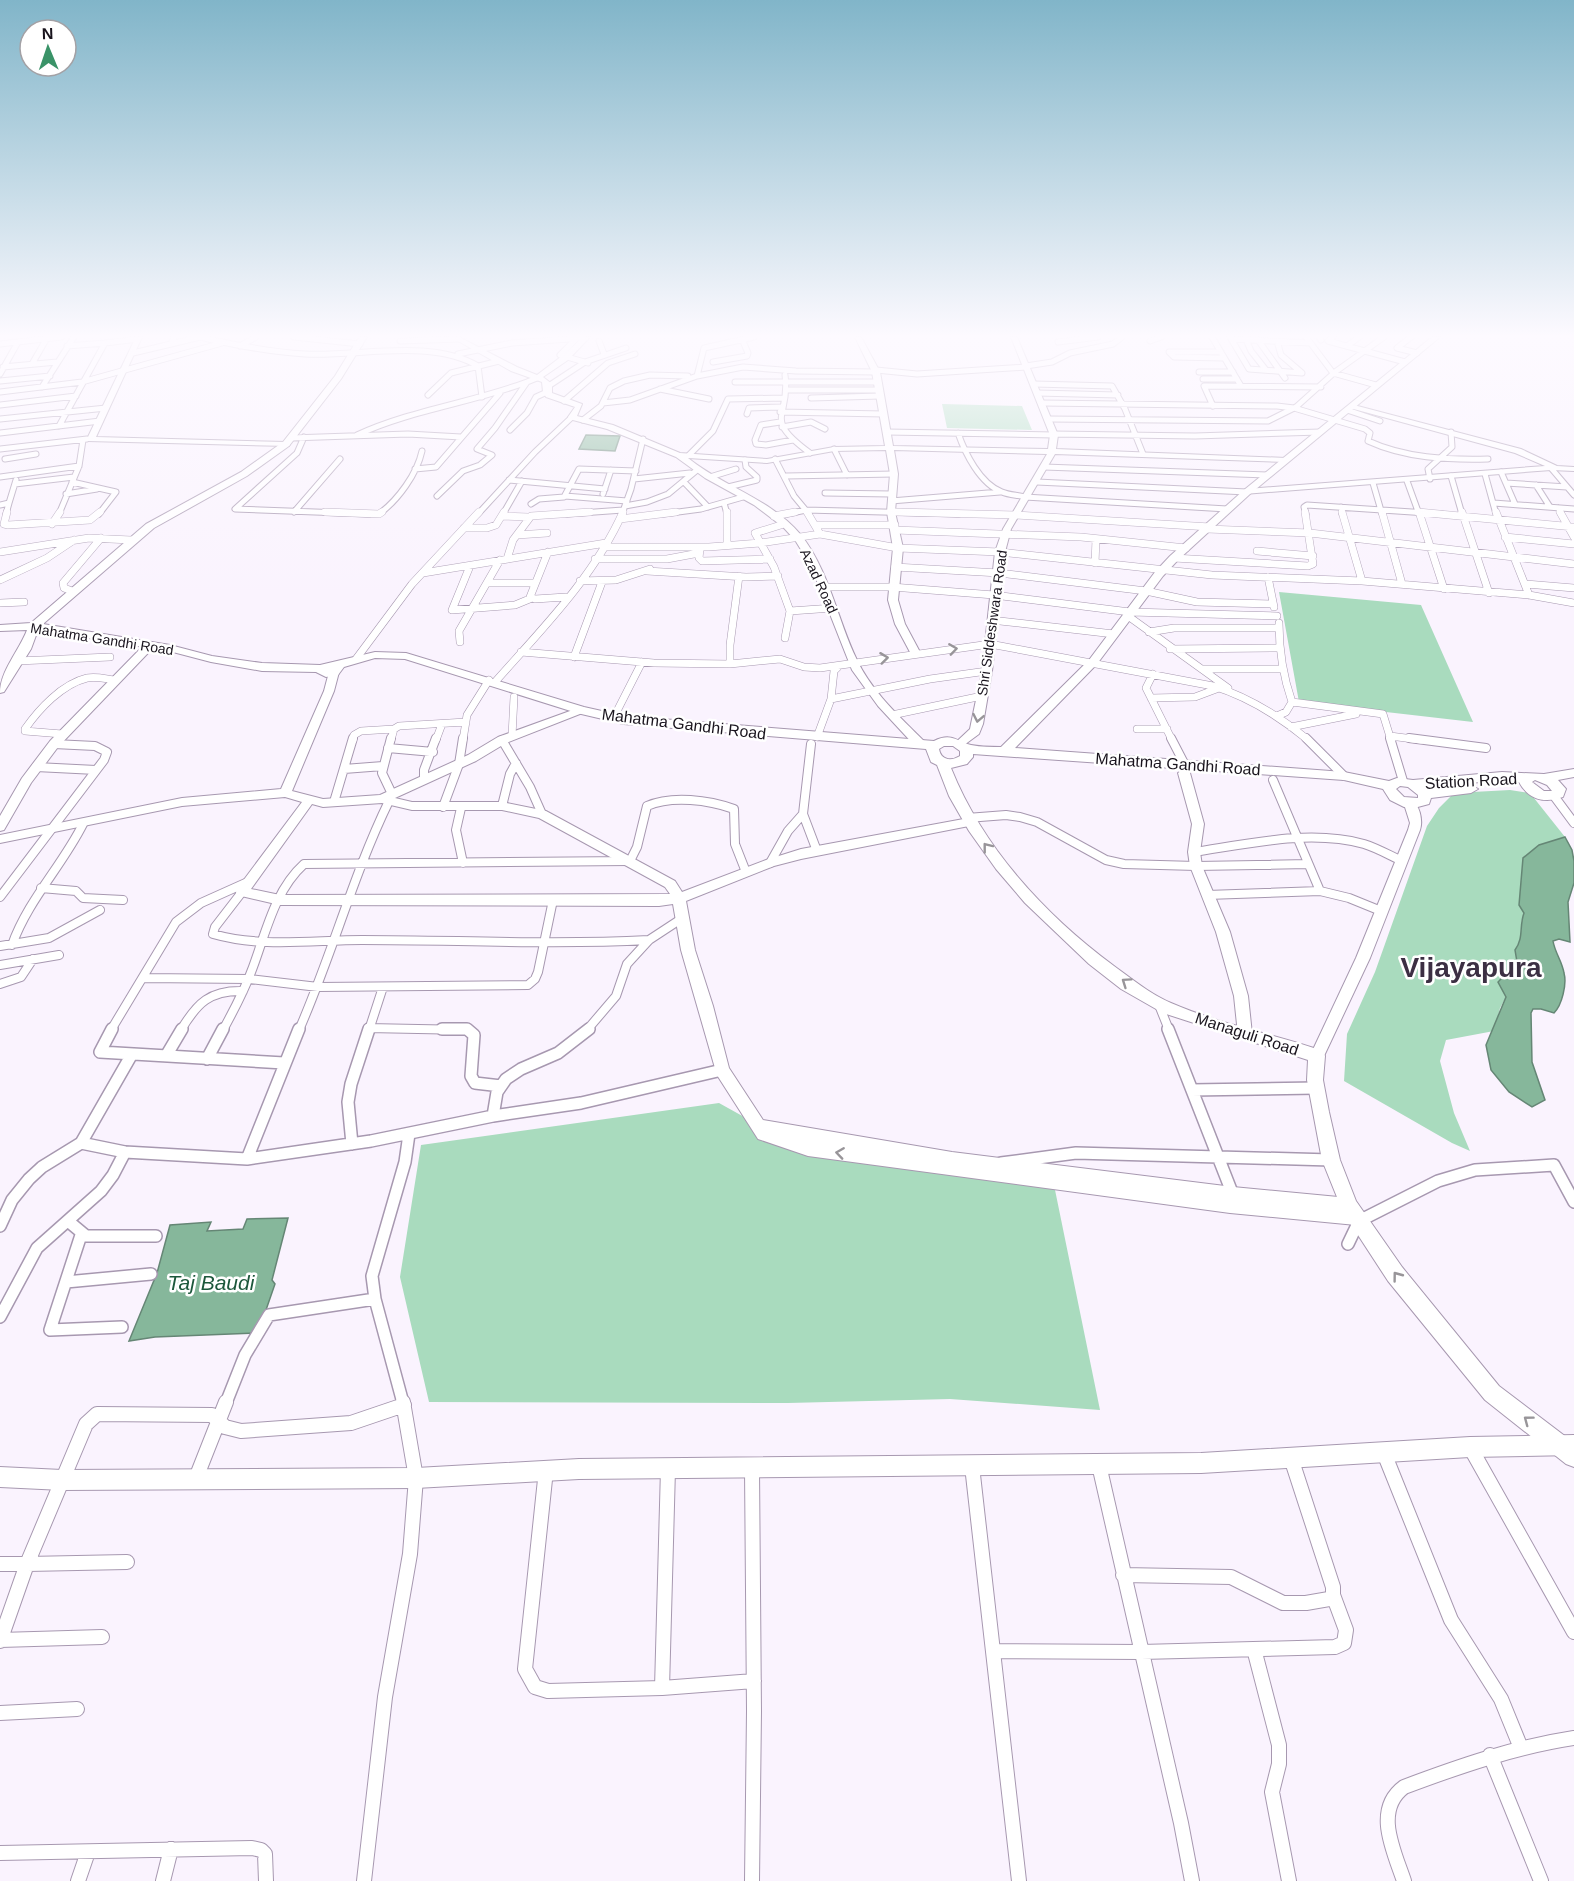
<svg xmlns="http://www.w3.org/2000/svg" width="1574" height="1881" viewBox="0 0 1574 1881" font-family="Helvetica,sans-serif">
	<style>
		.green { fill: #a9dbbe }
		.water { fill: #86b79b; stroke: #658675; stroke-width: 1.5 }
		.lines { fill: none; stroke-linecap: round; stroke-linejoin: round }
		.street-far4-casing { stroke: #a798b0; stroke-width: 7 }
		.street-far3-casing { stroke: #a798b0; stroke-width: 8 }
		.street-far2-casing { stroke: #a798b0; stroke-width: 10 }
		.street-far1-casing { stroke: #a798b0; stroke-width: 14 }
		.street-casing { stroke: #a798b0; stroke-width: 16 }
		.secondary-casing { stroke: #a798b0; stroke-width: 2 }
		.primary-casing { stroke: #a798b0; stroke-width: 2 }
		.street-far4 { stroke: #fff; stroke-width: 5 }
		.street-far3 { stroke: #fff; stroke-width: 7 }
		.street-far2 { stroke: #fff; stroke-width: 8 }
		.street-far1 { stroke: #fff; stroke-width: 11 }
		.street { stroke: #fff; stroke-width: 14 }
		.secondary { fill: #fff; fill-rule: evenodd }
		.primary { fill: #fff; fill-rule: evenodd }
		.oneway { stroke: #989599 }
		.labels { text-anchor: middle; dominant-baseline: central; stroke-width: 5; stroke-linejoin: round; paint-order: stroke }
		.far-street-label { font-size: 14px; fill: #19141d; stroke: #fff }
		.street-label { font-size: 16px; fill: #19141d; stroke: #fff }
		.near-water-label { font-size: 21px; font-style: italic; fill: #1c573b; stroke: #fff }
		.town-label { font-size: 28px; font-weight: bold; fill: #3c2f43; stroke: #fff }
	</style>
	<rect width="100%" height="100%" fill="#faf3fe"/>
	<path class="green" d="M942,404L1022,406L1032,430L947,428Z
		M1279,592L1421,605L1473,722L1299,702Z
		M1510,790L1530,793L1565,837L1539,845L1523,858L1519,905L1524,913C1518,927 1524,945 1518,960C1514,968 1504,976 1498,982L1506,997L1500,1008L1494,1031L1446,1040L1440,1061L1454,1113L1470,1151L1452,1143L1344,1081L1347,1034L1375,972L1427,826L1439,808L1454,793Z
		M719,1103L775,1134L1054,1185L1100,1410L950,1399L788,1403L429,1402L400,1277L421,1145Z"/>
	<path class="water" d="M586,435L620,436L615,451L579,449Z
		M1565,837L1572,850L1574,861V883L1568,902L1570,942L1559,939L1553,941C1555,953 1562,961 1564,973C1567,984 1562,1005 1554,1013L1541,1009H1533L1531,1013L1532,1062L1545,1100L1532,1107L1509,1092L1491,1070L1486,1045L1506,997L1498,982L1517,962L1515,950C1524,938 1519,926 1524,913L1519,905L1523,858L1539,845Z
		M288,1218L272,1280L275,1284L258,1333L155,1337L129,1341L157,1273L170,1225L211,1222L207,1231L243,1229L247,1219Z"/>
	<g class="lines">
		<g class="street-far4-casing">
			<path id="street-far4" d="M200,337C234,345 270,352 305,354C358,357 430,338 478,366L482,397
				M294,337L360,344
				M1212,337L1241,386
				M1230,337L1249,369L1302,373L1281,355L1277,341
				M1245,337L1251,351L1266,370
				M1306,337L1333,373L1376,385
				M1319,337L1321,340
				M1333,337L1328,341L1405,362
				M1411,337L1397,348L1417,353
				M577,338L560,355L588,363
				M1231,339L1310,343
				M1258,340L1285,378
				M400,341L459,339
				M599,341L604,354
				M1150,341L1161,337
				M1058,342L1098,337
				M0,344L61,337
				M171,344L200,337
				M67,346L105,343
				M240,346L256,337
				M1347,346L1359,337
				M1221,352H1169L1174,357L1224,358
				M133,353L171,344L174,337
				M458,354L512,343L583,338
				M713,362L747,356L748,353L742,339
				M32,364L47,338
				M1026,366L1052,362L1070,353L1113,344L1122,337
				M3,367L57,362
				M876,370L917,374L1026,367
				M1199,372H1233
				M0,374L18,342
				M785,375C791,419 761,417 810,453
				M697,376L704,348L754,337
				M1203,379H1237
				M0,381L50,376
				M735,382H878
				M1034,384L1112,386L1125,409L1143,454
				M42,387L74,337
				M547,387L585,362L626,348
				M660,389L709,399
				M786,390H880
				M0,392L82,382L222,343
				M1037,393L1118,395
				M428,395L451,373L499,361
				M811,398L880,396
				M564,401L608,363L635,354
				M603,403L630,400L697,376L743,367L796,371L876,372
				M1042,403L1277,406L1294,408L1365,429L1370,433L1368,441C1405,458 1447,460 1488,459
				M0,405L76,396
				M1213,406L1204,386L1321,387
				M1347,410L1380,421
				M780,412L884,414
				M747,414L749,408L781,407
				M0,419L106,408
				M1049,419L1268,421L1296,407L1335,372L1384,337
				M583,420L601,406L610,388L624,381L650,375L688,376
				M780,422L761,425L755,440L756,444L766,445L793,440
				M59,426L105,343L138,339
				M782,427L811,422L825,429
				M510,430L527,413L536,397L547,392
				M887,432L1054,435
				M0,433L100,421
				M958,433C965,453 980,484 1002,492C1009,495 1017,495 1025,497L1227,509
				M1053,434L1195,436L1320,432
				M357,435C411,410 471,403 527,382
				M304,437L297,453L235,509L369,514
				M291,438L408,434L461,437
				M0,449L87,439
				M834,449L847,475
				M689,455L713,431L728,399L784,398
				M5,459L36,454
				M775,459L794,496L809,514
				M1044,467L1267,475
				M1551,468L1574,495
				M415,469L436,467L500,393
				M1501,472L1515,504
				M1485,474L1496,514
				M786,476L894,474
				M1451,476L1462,514
				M0,477L79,466
				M710,477L736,469
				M634,479L690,473
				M1430,479L1428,469L1452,447L1451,432
				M509,480L605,489
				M1407,481L1419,514
				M72,482L116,492L99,514
				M684,482L708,507
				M1037,482L1247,492
				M1373,483L1382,514
				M1506,483L1567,487
				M15,484L74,477
				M1536,485L1550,507
				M728,487L757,480V477L746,467L745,460
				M825,493L891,494
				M66,494L97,489
				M603,494L611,470
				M437,496L463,471L480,465L492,455L477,449L495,428L527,382L537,378
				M565,496L627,501
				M891,501L1000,492
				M724,503L727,514
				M1494,503L1574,509
				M531,504L539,499L564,497L579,469L636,471
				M0,505L9,503L16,480
				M625,506L647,502L668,494L697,470
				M1341,507L1342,514
				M1558,508L1561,514
				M294,512L340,459
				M6,514L9,503
				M59,514L79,466L83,440
				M379,514C398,500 417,474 422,451
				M478,514L535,452L572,417
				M503,514L522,481
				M567,514L623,510
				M622,514L631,489L643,439
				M663,514L701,509L743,497
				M787,514L806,510L959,514
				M1306,514L1304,507L1307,505L1442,514"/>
		</g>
		<g class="street-far3-casing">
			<path id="street-far3" d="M7,512L4,524L8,525L90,520L100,512
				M325,512L379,514L382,512
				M727,512V545
				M807,512L820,534
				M896,512L1016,515L1210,527
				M1342,512L1362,581
				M1382,512L1402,584
				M1418,512L1574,527
				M1419,512L1444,589
				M1462,512L1489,593
				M1496,512L1529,595
				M1560,512L1574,537
				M502,516L528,517
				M774,516L795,512
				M620,519L676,512
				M52,524L60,512
				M784,524L755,533L774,567L790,611L785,638
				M818,525H895
				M464,528H487L496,525L504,512
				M1207,529L1310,533L1574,564
				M895,530L1081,537L1186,548
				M517,535L547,533
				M1505,537L1574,544
				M604,547H709L760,543L820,534L898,548L1000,552L1212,575L1362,581L1529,595L1574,603
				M700,549L699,558L702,561L770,559
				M1257,551L1313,556
				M0,552L89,538L131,540
				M548,552L530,597L535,599L566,597
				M1174,558L1308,566L1313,564L1305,512
				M507,559L513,540L531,516L590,512
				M595,559H667L699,553
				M1095,563L1096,539
				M470,566L452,610L515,605L532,598
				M895,567L999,573L1146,591L1197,602L1272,604
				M647,571L746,577L778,576
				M423,573L606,543
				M1268,577L1274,607
				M0,580L47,558L74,540
				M580,581L616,580L650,569
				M488,583H535
				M1526,584L1574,588
				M825,587H892L994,595L1130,612L1277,616
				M72,591L64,588L63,583L101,538
				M0,603L24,602
				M790,611L833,608
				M1128,616L1228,688
				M991,620L1114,634
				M1279,623C1279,651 1283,676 1292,702
				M1149,632L1174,628H1279
				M460,642L459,631L500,560
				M1170,649L1279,648
				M521,652L654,663L730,664L780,659L804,667L820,668L990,644L1213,686C1249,697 1279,716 1308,740
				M574,657L602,582
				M356,659L412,584L479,512
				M17,661L110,657
				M730,664V645L739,576
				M1202,669H1283
				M1153,674L1146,688L1172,740
				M495,682C541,630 594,577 623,512
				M1151,698L1195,697L1219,688
				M831,699L930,679L987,671
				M892,715L982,696
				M1277,716L1286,712L1292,702L1383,714L1391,740
				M614,717L642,662
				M1291,727L1356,714
				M1137,729H1167
				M62,734L25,731V729C39,709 62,684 87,678C96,676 106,679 115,680
				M512,736L514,697
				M1390,736L1421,740
				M817,737L831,699L834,671L838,667
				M353,740L354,735L361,731L394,729
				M391,740L394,729L399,726L466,722
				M436,740L442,724
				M463,740L467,715L489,680"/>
		</g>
		<g class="street-far2-casing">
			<path id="street-far2" d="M391,738L382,773L392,794
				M1171,738L1185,765
				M1306,738L1344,776
				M1390,738L1403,781
				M1409,738L1486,748
				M502,740L530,787L542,814
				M811,744L803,814L817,851
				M388,748L433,752
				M36,767L96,770
				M344,769L383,766
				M424,779V770L436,738
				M1273,780L1320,891
				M1554,796L1574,823
				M334,802L353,738
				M502,806L510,774L516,763
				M443,807L459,764L463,738
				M461,808L456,830L463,863
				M967,818L1006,815L1020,817L1037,822L1106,860L1124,864L1196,866L1308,864
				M1194,852C1247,844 1310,829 1364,844C1377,848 1389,855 1402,861
				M770,863L788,831L803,814
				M41,888L76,891L83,898L123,900
				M242,892L215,927L213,934C261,948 313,940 362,940C458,940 553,945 649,940
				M1207,895L1320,891L1349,898L1381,911
				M0,897L104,760L107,752L95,746L54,744
				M12,945C28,900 62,866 83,824
				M0,946L49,938L100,910
				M0,965L59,955
				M144,978L249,979L318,987L528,985L535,979L538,972L553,900
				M0,984L21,977L33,959
				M1159,1005L1169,1030
				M368,1028L468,1030
				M111,1030L176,922L201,903L250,881
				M181,1030C197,1003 210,990 243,991
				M223,1030C234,1010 245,989 253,967C266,932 275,890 304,864L630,861L637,847L647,806C672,795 709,800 734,809L735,844L746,872
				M299,1030C332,955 353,875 389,801
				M369,1030L383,987
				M587,1030L616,996L627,964L649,940L681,919"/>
		</g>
		<g class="street-far1-casing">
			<path id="street-far1" d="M112,1029L100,1052L284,1063
				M442,1029H467L474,1035L471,1076L475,1083L501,1086
				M1168,1029L1233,1195
				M166,1056L182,1029
				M207,1059L223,1029
				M1192,1090L1316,1088
				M493,1116L497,1092L506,1079L521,1069L558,1053L589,1029
				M81,1143L125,1152L247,1159L371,1141L493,1116L581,1103L722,1070
				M352,1144L348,1102L351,1084L369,1029
				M247,1159L299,1029
				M1001,1163L1076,1153L1331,1160
				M68,1221L86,1236H156
				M0,1226L12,1200L29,1179L42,1167L81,1143L132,1054
				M81,1235L50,1330L122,1327
				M1348,1244L1359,1221L1438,1181L1475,1170L1554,1165L1574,1202
				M66,1282L151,1274
				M0,1317L37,1248L101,1191L113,1175L125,1152
				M226,1403L245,1355L269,1315L375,1299
				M403,1403L375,1299L372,1276L405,1162L409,1134"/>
		</g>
		<g class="street-casing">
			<path id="street" d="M1470,1447L1574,1632
				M1384,1453L1451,1620L1501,1699L1521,1748
				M1099,1465L1181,1823L1192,1881
				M972,1466L1019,1881
				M752,1469L754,1711L752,1881
				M546,1470L525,1669L535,1687L548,1691L662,1688L754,1681
				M196,1478L226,1402
				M0,1564H27L86,1424L97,1414L212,1415L225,1427L241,1431L351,1423L404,1405
				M1123,1575L1231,1577L1283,1603H1306L1329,1599L1333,1595V1587L1291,1458
				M0,1640L102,1637
				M0,1641L27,1564L127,1562
				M1254,1649L1279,1745V1764L1272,1792L1289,1881
				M993,1651L1141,1652L1335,1647L1344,1643L1346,1630L1333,1595
				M662,1688L668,1469
				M0,1713L77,1709
				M1490,1755L1541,1881
				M0,1853L252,1848L261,1850L265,1854L266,1881
				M78,1881L88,1852
				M163,1881L171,1849
				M364,1881L385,1697L410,1554L416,1478L403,1402
				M1404,1881C1394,1851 1373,1810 1404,1787C1460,1766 1515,1747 1574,1738"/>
		</g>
		<g class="secondary-casing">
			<path id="secondary" d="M136,337H142L96,437L286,442L290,444L289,446L88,441L87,439Z
				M451,337H459L517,367L537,375L562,356L583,337H590L568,360L543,377L552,384V393L582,404L577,416L613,425L680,453L767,459L834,447L885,446L872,372L855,337H861L880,372L893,446L1048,449L1050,435L1011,337H1017L1058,435L1056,449L1286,458L1290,460L1286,462L1055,454L1011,529L1005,552L992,671L983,724L979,734L960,748L954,744L970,729L971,724L982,671L995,552L1003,529L1047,454L894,450L898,474L895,512L903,548L898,600L905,624L921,654L916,657L911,654L895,624L888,600L893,548L887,512L890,474L886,450L834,451L767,463L688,458C724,487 771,499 801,535C830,572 837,619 857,660C872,692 900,717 924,741V747H916L878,706L852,670L811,566L795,540L783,527L754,505L705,478L676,457L607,429L569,419L568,417L575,407L546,397L543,392L542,382L511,371Z
				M1350,404L1521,449L1557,466L1574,467V471L1551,470L1244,494V490L1247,489L1545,466L1515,453L1350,408Z
				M145,647L149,648V652L58,747L31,783L4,830L0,831V816L22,778L50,741L141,648Z
				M334,669L339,672L334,691L292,791L323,799L380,795L468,755L498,737L581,707L585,708V712L506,743L476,761L395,798L412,802H502L546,811L675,881L682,892L766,860L801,849L969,818L973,819L975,822L969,826L801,859L774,866L686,901L695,950L713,1006L729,1068L763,1120L952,1152L1233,1187L1349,1198L1355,1201L1357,1206L1356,1209L1362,1211L1364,1217L1362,1223L1356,1225L1230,1213L808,1156L758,1139L717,1075L681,950L673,904L659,906L280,905L237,895L236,892L237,889L302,802L285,797L182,806L0,843V835L182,798L281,789L324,691L329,672ZM382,803L412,810H502L539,818L665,887L670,894L280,895L251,889L312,804L323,807Z
				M1184,769L1190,773L1204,824L1200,852L1202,866L1230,932L1248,996L1252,1034L1250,1038L1245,1040L1240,1038L1238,1034L1234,996L1216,932L1190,866L1188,852L1192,824L1178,773Z
				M1410,800C1420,803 1423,821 1420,830L1370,958L1324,1056L1322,1060L1317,1062L1312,1060L1310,1056L1356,958L1408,830L1410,823L1404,804Z
				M1574,1435V1455L1470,1457L1201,1473L579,1479L416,1488L62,1490L0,1487V1467L62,1470L416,1468L579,1459L1201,1453L1470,1437Z"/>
		</g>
		<g class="primary-casing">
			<path id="primary" d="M359,337H367L341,379L289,446L247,476L154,528L43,624L170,645L212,656L262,663L320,665L375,652L406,653L584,707L624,716L934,741C952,732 957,742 971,745C981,747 992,747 1001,747L1089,660L1155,572L1170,556L1244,490L1432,337H1440L1250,494L1178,560L1163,576L1097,664L1015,748L1344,772L1389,781L1397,778L1413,780L1502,772L1544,774L1574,769V777L1558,780L1566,789L1563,797C1544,804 1528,799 1519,782L1502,780L1427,787L1428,789L1471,785L1478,789L1471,793L1431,798L1429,804L1414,808L1404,807L1390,800L1383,789L1344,780L973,754V757L967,764L951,768C983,848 1045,915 1114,966C1132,979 1150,994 1171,1003C1219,1024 1273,1034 1323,1051L1325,1056L1323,1080L1329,1112L1340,1160L1356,1201L1402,1267L1499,1386L1574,1443V1467L1566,1464L1485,1400L1388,1281L1343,1212L1322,1160L1307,1080L1308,1060L1163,1013L1121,989L1089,964L1025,903L996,869L969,831L949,796L937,765L931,762L926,749L624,724L577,713L405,659L375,658L344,667L338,675L326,677L316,672L262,671L211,662L169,651L38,630L31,649L4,692L0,693C0,671 19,651 27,630L0,631V625L31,623L146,524L241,472L283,442L335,376ZM944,746H953L960,751V756C952,761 941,761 939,749ZM1535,780L1547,785L1552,791H1544L1532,782ZM1400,786L1408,787L1418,795V798L1404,797L1396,789Z"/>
		</g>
		<use href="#street-far4" class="street-far4"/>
		<use href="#street-far3" class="street-far3"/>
		<use href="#street-far2" class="street-far2"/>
		<use href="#street-far1" class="street-far1"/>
		<use href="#street" class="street"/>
		<use href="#secondary" class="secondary"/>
		<use href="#primary" class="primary"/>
	</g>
	<defs><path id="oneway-chevron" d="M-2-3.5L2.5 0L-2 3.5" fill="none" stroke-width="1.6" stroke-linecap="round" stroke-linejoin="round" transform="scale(1.5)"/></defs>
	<g class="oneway">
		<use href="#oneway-chevron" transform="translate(953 649) rotate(-8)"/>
		<use href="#oneway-chevron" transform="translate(884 658) rotate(-7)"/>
		<use href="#oneway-chevron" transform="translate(978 718) rotate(101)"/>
		<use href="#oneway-chevron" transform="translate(987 847) rotate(-128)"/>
		<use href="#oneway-chevron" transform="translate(1126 982) rotate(-145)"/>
		<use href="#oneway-chevron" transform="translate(840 1153) rotate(-172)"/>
		<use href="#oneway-chevron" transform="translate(1397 1276) rotate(-127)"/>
		<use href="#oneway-chevron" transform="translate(1528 1420) rotate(-143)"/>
	</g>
	<linearGradient id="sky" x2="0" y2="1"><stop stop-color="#81b5c9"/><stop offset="0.56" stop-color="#fdfaff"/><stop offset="1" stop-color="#fdfaff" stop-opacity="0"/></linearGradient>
	<rect width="1574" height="600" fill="url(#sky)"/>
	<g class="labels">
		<g class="far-street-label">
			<text transform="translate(819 581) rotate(65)">Azad Road</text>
			<text transform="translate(992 623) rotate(-82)">Shri Siddeshwara Road</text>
			<text transform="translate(102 639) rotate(9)">Mahatma Gandhi Road</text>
		</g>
		<g class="street-label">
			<text transform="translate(684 724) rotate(7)">Mahatma Gandhi Road</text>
			<text transform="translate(1178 764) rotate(4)">Mahatma Gandhi Road</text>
			<text transform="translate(1471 781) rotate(-3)">Station Road</text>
			<text transform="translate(1247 1034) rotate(18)">Managuli Road</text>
		</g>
		<g class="near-water-label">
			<text x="211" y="1282">Taj Baudi</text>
		</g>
		<g class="town-label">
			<text x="1471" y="967">Vijayapura</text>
		</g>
	</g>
	<g transform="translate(48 48) rotate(358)"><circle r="28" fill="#ffffff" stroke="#a3a1a5" stroke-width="1.5"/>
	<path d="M0-4.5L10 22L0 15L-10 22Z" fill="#3a9368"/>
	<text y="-9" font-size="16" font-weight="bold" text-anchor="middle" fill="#19141d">N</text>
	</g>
</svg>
